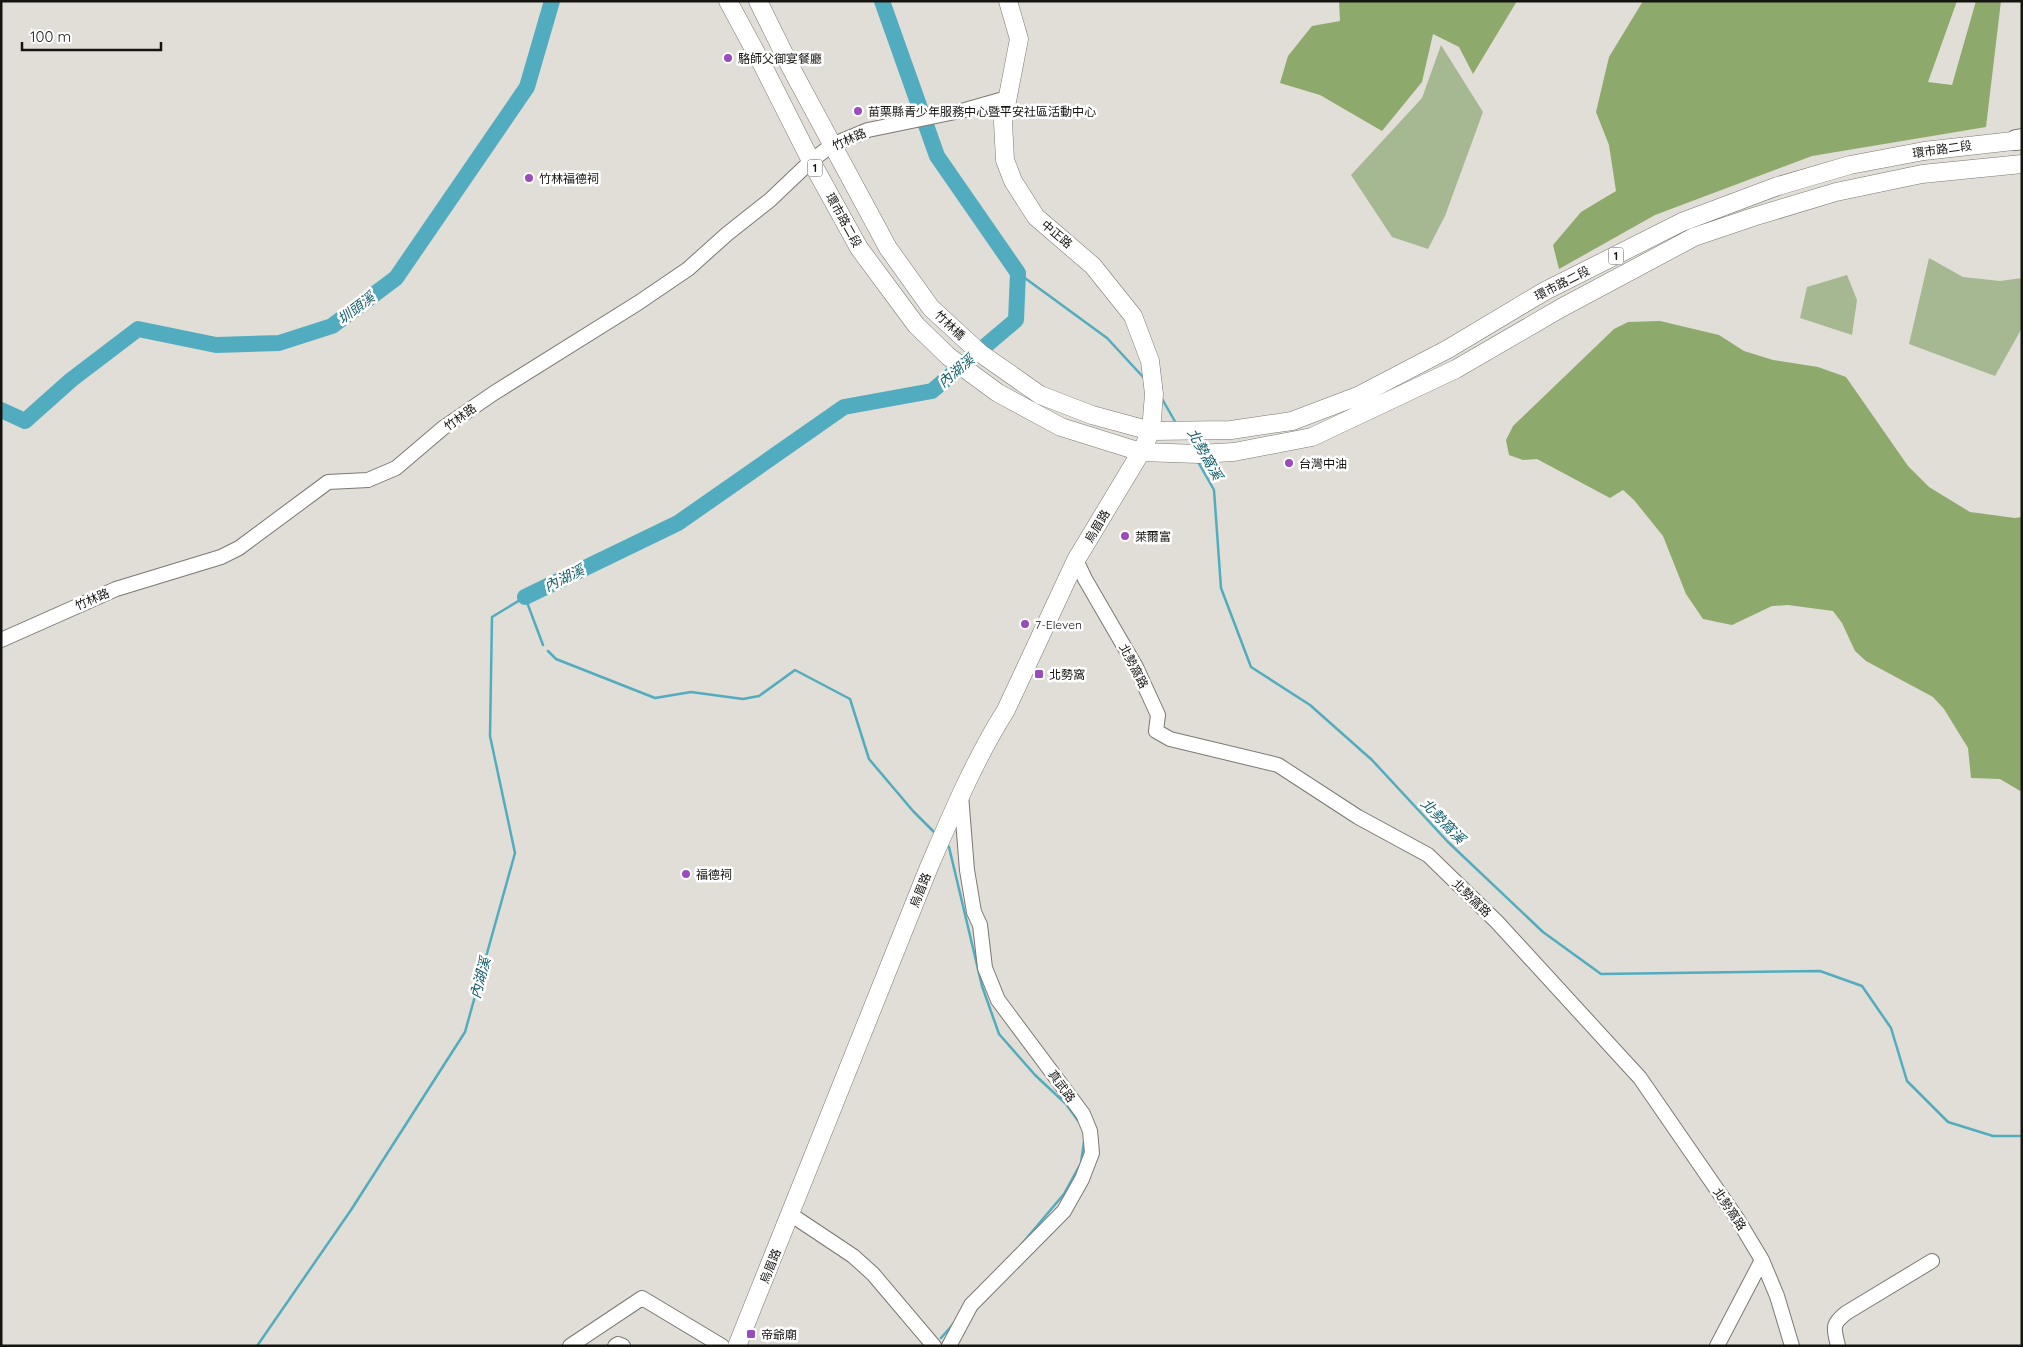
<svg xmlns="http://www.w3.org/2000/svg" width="2023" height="1347" viewBox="0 0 2023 1347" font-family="Quicksand,'Noto Sans TC',sans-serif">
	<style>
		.green { fill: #a6b892 }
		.forest { fill: #8ea96c }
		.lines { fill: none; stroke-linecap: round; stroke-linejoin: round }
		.stream { stroke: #52acc0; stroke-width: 2.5 }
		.river { stroke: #52acc0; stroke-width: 16 }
		.minor-casing { stroke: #7b7972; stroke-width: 16 }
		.major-casing { stroke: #7b7972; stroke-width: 19 }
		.highway-casing { stroke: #7b7972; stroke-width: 22 }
		.minor { stroke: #fff; stroke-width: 14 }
		.major { stroke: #fff; stroke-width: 18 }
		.highway { stroke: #fff; stroke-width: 20 }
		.poi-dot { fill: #9a4cbd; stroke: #fff; stroke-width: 2 }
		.labels { text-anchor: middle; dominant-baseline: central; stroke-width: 5; stroke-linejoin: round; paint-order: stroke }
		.shield { fill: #fff; stroke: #5b5a58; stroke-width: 1 }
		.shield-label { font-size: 11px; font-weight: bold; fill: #151411 }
		.poi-label { font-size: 12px; fill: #151411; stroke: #fff; text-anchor: start }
		.street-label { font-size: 12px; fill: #151411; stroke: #fff }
		.water-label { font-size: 14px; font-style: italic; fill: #105c6a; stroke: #fff }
	</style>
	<rect width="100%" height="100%" fill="#e0ded6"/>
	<path class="green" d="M1441,45L1483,112L1445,216L1428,249L1392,237L1351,175L1422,98Z
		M1929,258L1963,277L2000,281L2022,278V328L1995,376L1909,344Z
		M1847,275L1857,300L1852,335L1800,318L1807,287Z"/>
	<path class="forest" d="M1339,1H1517L1473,74L1459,47L1433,34L1422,82L1382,131L1320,95L1280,83L1288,56L1312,26L1340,21Z
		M1643,1H1957L1928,82L1952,85L1976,1H2001L1986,127L1812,156L1655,215L1559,269L1553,245L1581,212L1616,191L1609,145L1596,112L1609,57Z
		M1660,321L1719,335L1744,351L1773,360L1818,367L1846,377L1908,466L1929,487L1970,512L2015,518L2022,517V792L2000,779L1971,778L1968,748L1944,709L1933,697L1866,661L1855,651L1842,623L1833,611L1788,605L1772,606L1732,625L1703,619L1686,594L1663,536L1634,500L1623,490L1610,498L1537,459L1523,460L1509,455L1506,440L1513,426L1614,329L1628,322Z"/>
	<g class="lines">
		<path class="stream" d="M1018,273L1107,338L1144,378
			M1161,397L1177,425
			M1197,460L1214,490L1221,588L1251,667L1310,705L1372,760L1448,842L1543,932L1601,974L1820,971L1862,986L1891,1028L1907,1081L1948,1122L1993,1136H2022
			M548,651L556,659L655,698L691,692L743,699L759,696L795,670L850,699L869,759L913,811L937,835
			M946,844L949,847L982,986L999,1034L1035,1075L1066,1104L1079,1122
			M1020,1246L1064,1194L1081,1163L1084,1142
			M941,1338L955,1322
			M257,1346L351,1210L465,1032L515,853L490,736L492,617L525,597L543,645"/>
		<path class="river" d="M1,410L25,421L71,380L138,329L216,345L279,343L332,326L396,278L527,87L552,1
			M525,597L678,523L844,407L932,391L1016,320L1018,273L937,156L882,1"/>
		<g class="minor-casing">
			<path id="minor" d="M1076,560L1085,579L1136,667L1158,715L1156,731L1170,739L1278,765L1358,817L1428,855L1497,922L1640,1078L1738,1220L1762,1260L1777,1296L1792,1346
				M1,640L116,589L221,557L239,548L328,482L368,480L396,468L443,428L494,393L638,303L688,269L727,234L770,200L811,161L832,145L868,130L965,110L1007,98
				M790,1214L853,1256L873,1274L934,1346
				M570,1346L642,1298L722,1346
				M615,1346L618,1344L623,1346
				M949,1346L971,1305L1064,1211L1082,1179L1092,1153L1090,1131L1083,1114L998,1000L985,968L980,925L974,912L967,870L961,795
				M1717,1346L1762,1260
				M1838,1346C1834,1328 1831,1325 1846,1313L1932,1261"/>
		</g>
		<g class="major-casing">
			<path id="major" d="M728,1L762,64L811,161L859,248L916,325L949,357L998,393L1061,427L1141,452L1199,454L1234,452L1312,437L1456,369L1561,308L1694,237L1753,217L1836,192L1922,174L2022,164
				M758,1L791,68L888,248L931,308L980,353L1040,395L1092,415L1151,431L1231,430L1292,421L1358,396L1448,349L1545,291L1682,222L1778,186L1850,165L1924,151L2022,140
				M737,1346L929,867C952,814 975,759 1006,710L1076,560L1141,452L1151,431L1154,394L1150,361L1133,316L1093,266L1036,217L1013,181L1005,160L1003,122L1019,39L1008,1"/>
		</g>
		<g class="highway-casing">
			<path id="highway" d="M2016,140L2022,139"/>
		</g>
		<use href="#minor" class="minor"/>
		<use href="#major" class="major"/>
		<use href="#highway" class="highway"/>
	</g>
	<g class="poi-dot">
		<circle cx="728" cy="58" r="5"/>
		<circle cx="858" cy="111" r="5"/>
		<circle cx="529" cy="178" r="5"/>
		<circle cx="1289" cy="463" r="5"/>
		<circle cx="1125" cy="536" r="5"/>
		<circle cx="1025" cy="624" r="5"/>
		<rect x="1034" y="669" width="10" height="10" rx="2.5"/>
		<circle cx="686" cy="874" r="5"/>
		<rect x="746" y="1329" width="10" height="10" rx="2.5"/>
	</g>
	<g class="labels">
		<g class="shield">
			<rect x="807.5" y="159.5" width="15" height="17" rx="4"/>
			<rect x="1608.5" y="247.5" width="15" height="17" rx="4"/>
		</g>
		<g class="shield-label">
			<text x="815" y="168">1</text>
			<text x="1616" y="256">1</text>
		</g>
		<g class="poi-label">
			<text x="738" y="58">駱師父御宴餐廳</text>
			<text x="868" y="111">苗栗縣青少年服務中心暨平安社區活動中心</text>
			<text x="539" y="178">竹林福德祠</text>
			<text x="1299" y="463">台灣中油</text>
			<text x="1135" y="536">萊爾富</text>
			<text x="1035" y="624">7-Eleven</text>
			<text x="1049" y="674">北勢窩</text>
			<text x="696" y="874">福德祠</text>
			<text x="761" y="1334">帝爺廟</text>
		</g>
		<g class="street-label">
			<text transform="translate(849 139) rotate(-24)">竹林路</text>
			<text transform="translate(1942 149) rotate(-8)">環市路二段</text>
			<text transform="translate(844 220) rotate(61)">環市路二段</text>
			<text transform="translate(1057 234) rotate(40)">中正路</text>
			<text transform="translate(1562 283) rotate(-27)">環市路二段</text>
			<text transform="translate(950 325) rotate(43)">竹林橋</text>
			<text transform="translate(460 417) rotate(-36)">竹林路</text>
			<text transform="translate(1097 526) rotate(-59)">烏眉路</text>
			<text transform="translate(92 599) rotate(-23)">竹林路</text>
			<text transform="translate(1134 666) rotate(63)">北勢窩路</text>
			<text transform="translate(920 890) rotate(-68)">烏眉路</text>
			<text transform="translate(1472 898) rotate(44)">北勢窩路</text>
			<text transform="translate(1062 1086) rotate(54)">真武路</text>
			<text transform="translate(1730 1209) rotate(56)">北勢窩路</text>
			<text transform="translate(770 1266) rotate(-68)">烏眉路</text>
		</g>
		<g class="water-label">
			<text transform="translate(356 308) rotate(-37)">圳頭溪</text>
			<text transform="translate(956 371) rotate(-40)">內湖溪</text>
			<text transform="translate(1205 454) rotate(61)">北勢窩溪</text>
			<text transform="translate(564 578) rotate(-26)">內湖溪</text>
			<text transform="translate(1443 821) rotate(46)">北勢窩溪</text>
			<text transform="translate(480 978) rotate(-75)">內湖溪</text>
		</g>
	</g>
	<rect width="2023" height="1347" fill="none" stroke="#151411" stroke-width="5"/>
	<path d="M22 42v8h139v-8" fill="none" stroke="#151411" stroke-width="2.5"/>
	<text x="30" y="42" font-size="15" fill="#151411" stroke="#ffffff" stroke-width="4" paint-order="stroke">100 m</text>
</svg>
